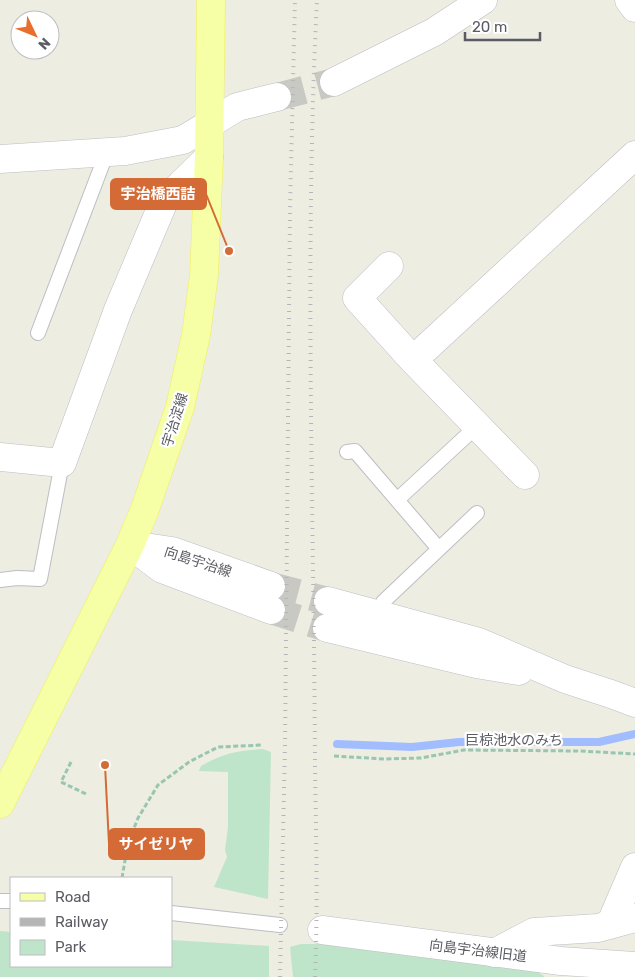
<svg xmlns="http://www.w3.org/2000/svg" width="635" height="977" viewBox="0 0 635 977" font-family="Rubik,'Noto Sans JP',sans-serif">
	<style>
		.green { fill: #bee5c9 }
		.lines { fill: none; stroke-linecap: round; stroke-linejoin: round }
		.stream { stroke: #a1bdff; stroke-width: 8 }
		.tertiary-tunnel { stroke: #c8c9c2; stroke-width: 28; stroke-dasharray: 28 14; stroke-linecap: butt }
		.secondary-tunnel { stroke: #c8c9c2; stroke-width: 28; stroke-dasharray: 28 14; stroke-linecap: butt }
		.service-casing { stroke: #bdbdc4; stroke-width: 16 }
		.minor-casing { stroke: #bdbdc4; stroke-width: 29 }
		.tertiary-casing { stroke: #bdbdc4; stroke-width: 29 }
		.secondary-casing { stroke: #bdbec6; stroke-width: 29 }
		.primary-casing { stroke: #f1ee58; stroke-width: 29 }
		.path { stroke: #98c6b1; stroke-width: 3; stroke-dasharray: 5 2.5; stroke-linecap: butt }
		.service { stroke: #fff; stroke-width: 14 }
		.minor { stroke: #fff; stroke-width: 28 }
		.tertiary { stroke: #fff; stroke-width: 28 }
		.secondary { stroke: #fff; stroke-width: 28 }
		.primary { stroke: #f6ffa6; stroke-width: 28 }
		.rail { stroke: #b5b5b6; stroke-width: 4; stroke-dasharray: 1 6; stroke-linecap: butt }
		.labels { text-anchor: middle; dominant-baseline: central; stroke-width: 4.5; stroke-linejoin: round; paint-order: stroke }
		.street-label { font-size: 14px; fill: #5b5c63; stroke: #fff }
		.leader { fill: none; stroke: #d46a35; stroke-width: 2 }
		.callout-dot { fill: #d46a35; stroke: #fff; stroke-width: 2 }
		.callout { fill: #d46a35; stroke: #d46a35; stroke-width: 2 }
		.callout-label { font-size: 15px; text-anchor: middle; font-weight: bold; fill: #fff }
	</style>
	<rect width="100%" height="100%" fill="#edede2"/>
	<path class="green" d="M263,749L271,752L268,899L214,887L227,857L225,850L228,827V772L199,771L201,766C224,753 236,751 263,749Z
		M0,931L11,932V966H171V940L269,946V977H0Z
		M301,944H319L376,950L537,971L545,977H293L290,947Z"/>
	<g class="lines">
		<path class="stream" d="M337,744L412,747L459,742H599L635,734"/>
		<path class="tertiary-tunnel" d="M277,97L334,82"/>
		<path class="secondary-tunnel" d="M271,586L328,601
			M271,610L327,628"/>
		<g class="service-casing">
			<path id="service" d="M38,333L107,152
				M347,452L355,451L439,549
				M397,500L477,426
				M0,580L17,578L40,579L62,463
				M383,602L477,513
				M0,901H11
				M171,913L280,925"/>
		</g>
		<g class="minor-casing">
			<path id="minor" d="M0,159L125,151L183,140L208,125
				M389,266L357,298L413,360L525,475
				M413,360L635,155
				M0,457L62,463L118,310L164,201L209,157
				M610,925L635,867
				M494,953L534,932L598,928L635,918"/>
		</g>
		<g class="tertiary-casing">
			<path id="tertiary" d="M629,0L635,8
				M334,82L434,32L483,0
				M208,125L237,107L277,97
				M322,930L561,961L635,966"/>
		</g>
		<g class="secondary-casing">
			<path id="secondary" d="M130,545L162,569L271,610
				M131,545L172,551L271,586
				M328,601L479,642L565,679L611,694L635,703
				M327,628L476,664L519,671"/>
		</g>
		<g class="primary-casing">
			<path id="primary" d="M0,804L130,545L145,509L180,407L196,335L204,275L209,157L211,0"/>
		</g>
		<path class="path" d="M334,756L384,759L421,758L464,750L580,751L635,754
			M71,762L61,782L86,794
			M122,878L128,843L138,818L158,785L189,762L218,747L263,745"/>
		<use href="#service" class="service"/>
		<use href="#minor" class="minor"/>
		<use href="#tertiary" class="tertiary"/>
		<use href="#secondary" class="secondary"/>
		<use href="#primary" class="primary"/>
		<path class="rail" d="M280,977L285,745L290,209L295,0
			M315,977C318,907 316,836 315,766C314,511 304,255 317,0"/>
	</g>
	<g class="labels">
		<g class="street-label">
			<text transform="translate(175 420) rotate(-73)">宇治淀線</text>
			<text transform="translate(198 562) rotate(18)">向島宇治線</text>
			<text x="514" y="740">巨椋池水のみち</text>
			<text transform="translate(478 951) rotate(7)">向島宇治線旧道</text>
		</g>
	</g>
	<path class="leader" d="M229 251L206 194M105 765L109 844"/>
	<g class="callout-dot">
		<circle cx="229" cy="251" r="5"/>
		<circle cx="105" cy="765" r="5"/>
	</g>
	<g class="callout">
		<rect x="111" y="179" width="95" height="30" rx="5"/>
		<rect x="109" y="829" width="95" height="30" rx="5"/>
	</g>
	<g class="callout-label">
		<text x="158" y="199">宇治橋西詰</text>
		<text x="156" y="849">サイゼリヤ</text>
	</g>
	<rect x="10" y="877" width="162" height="90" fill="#ffffff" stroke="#bdbec1"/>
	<rect x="20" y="893" width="25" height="8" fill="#f6ffa6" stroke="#bdbec1"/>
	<text x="55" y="902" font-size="15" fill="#5b5c63">Road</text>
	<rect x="20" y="918" width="25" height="8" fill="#b5b5b6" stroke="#bdbec1"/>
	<text x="55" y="927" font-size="15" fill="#5b5c63">Railway</text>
	<rect x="20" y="940" width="25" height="15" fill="#bee5c9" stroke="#bdbec1"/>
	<text x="55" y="952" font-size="15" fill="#5b5c63">Park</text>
	<g transform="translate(35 35) rotate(133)"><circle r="24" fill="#ffffff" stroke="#bdbec1"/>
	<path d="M0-4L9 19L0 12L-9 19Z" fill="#e96d2d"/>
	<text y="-8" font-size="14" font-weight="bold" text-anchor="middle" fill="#5b5c63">N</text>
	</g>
	<path d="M465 32v8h75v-8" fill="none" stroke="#5b5c63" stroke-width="2.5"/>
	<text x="472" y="32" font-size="15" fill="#5b5c63" stroke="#ffffff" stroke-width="4" paint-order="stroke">20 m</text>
</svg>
